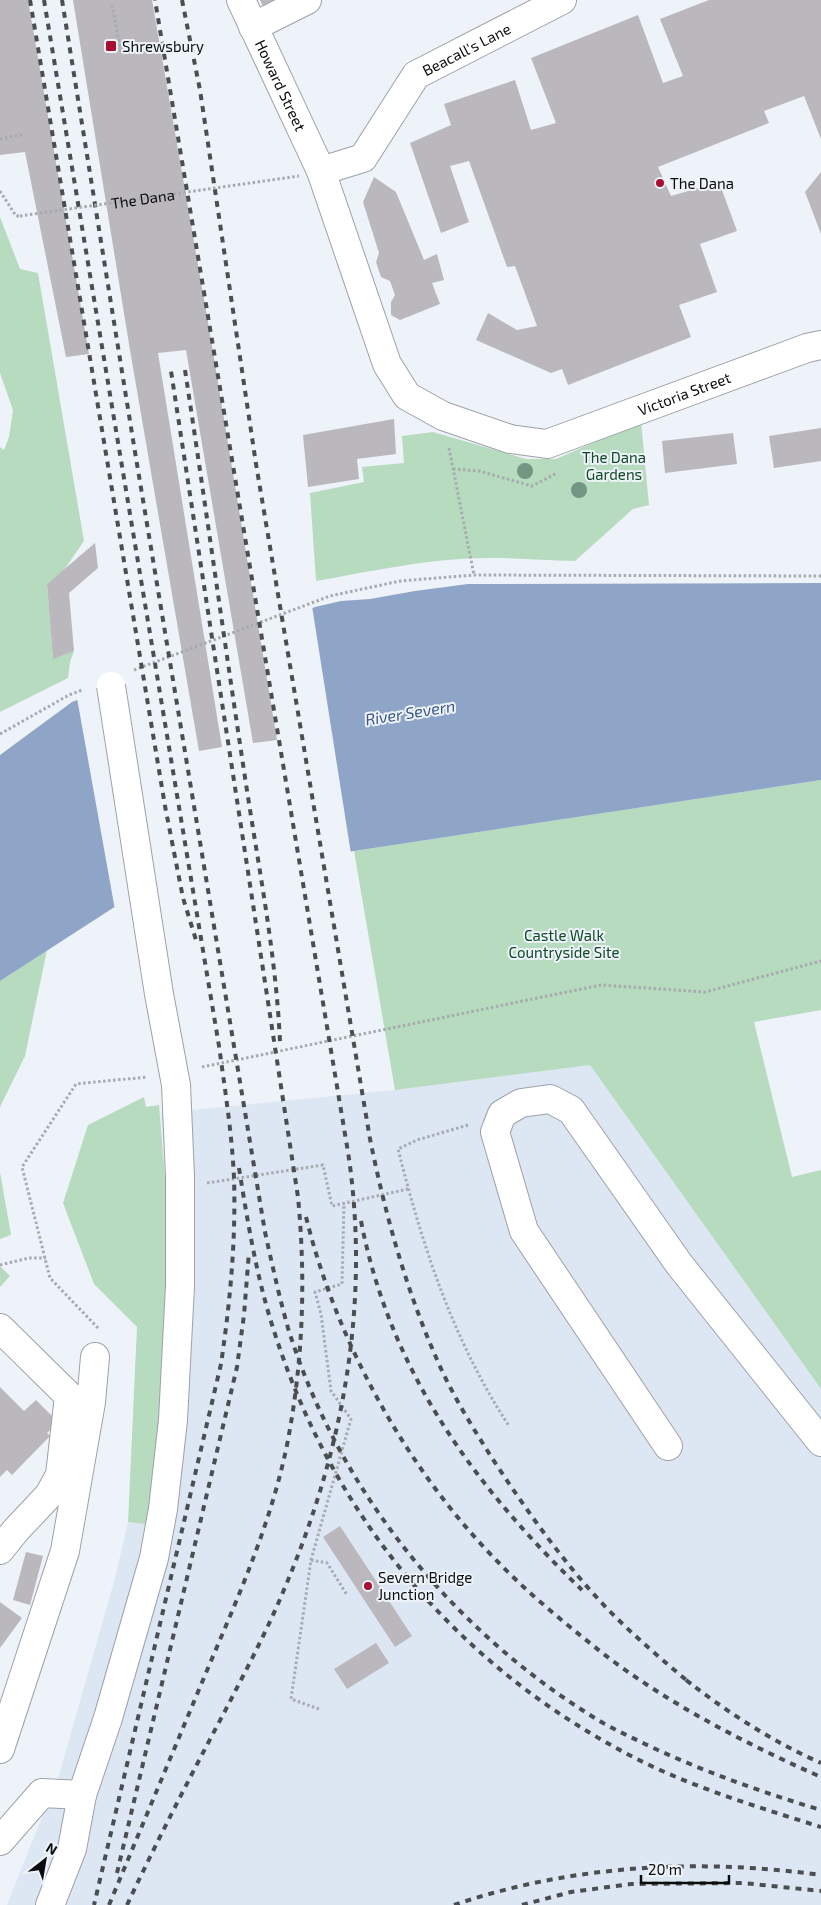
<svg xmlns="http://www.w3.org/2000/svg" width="821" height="1905" viewBox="0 0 821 1905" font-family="'Exo 2',sans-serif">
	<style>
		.built { fill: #dde6f3 }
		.green { fill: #b7dbbf }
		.water { fill: #8fa5c7 }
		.pier { fill: #eef3f9 }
		.building { fill: #bab7bd }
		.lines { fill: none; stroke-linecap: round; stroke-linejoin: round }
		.minor-casing { stroke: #9da1a7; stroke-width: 30 }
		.path { stroke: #a7abb0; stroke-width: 3; stroke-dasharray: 2.5 2.5; stroke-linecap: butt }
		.minor { stroke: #fff; stroke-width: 28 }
		.rail { stroke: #4b4e51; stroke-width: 4; stroke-dasharray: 6 6; stroke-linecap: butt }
		.minor-bridge-casing { stroke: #9da1a7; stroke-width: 30; stroke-linecap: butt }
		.path-bridge { stroke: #a7abb0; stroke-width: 3; stroke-dasharray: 2.5 2.5; stroke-linecap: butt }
		.minor-bridge { stroke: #fff; stroke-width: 28 }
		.tree { fill: #739684 }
		.poi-dot { fill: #a70f31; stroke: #eef3f9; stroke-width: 2 }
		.labels { text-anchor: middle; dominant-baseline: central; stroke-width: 4; stroke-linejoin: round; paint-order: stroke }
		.poi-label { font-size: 15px; fill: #0a0c0e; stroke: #eef3f9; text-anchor: start }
		.street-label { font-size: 15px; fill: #0a0c0e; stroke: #eef3f9 }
		.park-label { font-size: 15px; fill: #0f4925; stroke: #eef3f9 }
		.water-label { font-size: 16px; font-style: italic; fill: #385786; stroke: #eef3f9 }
	</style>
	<rect width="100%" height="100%" fill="#eef3f9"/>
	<path class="built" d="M590,1065L821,1389V1905H7L59,1775L115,1578L128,1522L152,1525L167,1201L161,1113L395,1090Z"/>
	<path class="green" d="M0,217L20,269L38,273L84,541L64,570L47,584L53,658L74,651L70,662L68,678L0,712V447L4,450L9,437L13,410L0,373Z
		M641,422L649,505L633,509L575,561C536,560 498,556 460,559C411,562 363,573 316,581L310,493L364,482L362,467L404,463L402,436L433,432L526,459H556Z
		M821,780V1010L754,1022L792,1177L821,1170V1389L590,1065L395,1090L354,851Z
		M47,950L25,1056L0,1107V981Z
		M144,1097L146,1107L159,1105L167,1201V1372L152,1525L128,1522L137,1327L94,1284L63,1203L88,1125Z
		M0,1172L11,1235L0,1239Z
		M0,1266L10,1276L0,1287Z"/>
	<path class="water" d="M821,583V780L354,851L147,886L0,981V755L72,702L315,607L341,601L370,599L415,591L468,584Z"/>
	<path class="pier" d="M312,606L351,854L148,888L115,910L77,698Z"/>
	<path class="building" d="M0,0H28L89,354L66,357L25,152L0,155Z
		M73,0H152L210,334L277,740L253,743L186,350L158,353L222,747L199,751L130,350Z
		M260,0H280L265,10Z
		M709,0H821V139L804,96L764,111L769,123L658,167L671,196L719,182L737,231L700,244L717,292L679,305L691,337L568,385L562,369L551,373L476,340L488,313L517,330L537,326L515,266L507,267L469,161L450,166L469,222L441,233L410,143L451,125L444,104L515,80L531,130L556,123L531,58L638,15L663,83L683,76L660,19Z
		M821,172V234L805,192Z
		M374,177L396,192L424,260L437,254L444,280L432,283L440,304L400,320L391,315V302L395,295L390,281L381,277L376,262L379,253L363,202Z
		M394,419L396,454L357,459L359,479L308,487L303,435Z
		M821,428V461L774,468L769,436Z
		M733,433L737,464L665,473L662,441Z
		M95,543L98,568L69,593L74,651L53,659L47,584Z
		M0,1387L24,1411L36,1400L58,1422L47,1433L50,1436L12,1475L7,1470L0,1477Z
		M340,1526L412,1636L395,1647L323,1537Z
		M26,1552L43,1556L30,1605L13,1600Z
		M0,1602L22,1618L0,1648Z
		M376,1643L389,1663L347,1689L334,1669Z"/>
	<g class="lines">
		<g class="minor-casing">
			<g id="minor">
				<path id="s1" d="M241,0L321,171L387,364L407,396L443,416L510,439L547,444L807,348L821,345"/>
				<path d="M253,27L307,0"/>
				<path id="s2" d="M321,171L363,158L416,75L562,0"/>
				<path d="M0,1328L69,1396L60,1475L49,1495L16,1530L0,1550"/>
				<path d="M668,1446L524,1231L495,1132L502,1114L521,1103L550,1099L571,1110L679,1264L821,1442"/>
				<path d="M0,1749L65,1551L91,1402L95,1357"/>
				<path d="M0,1841L42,1793L82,1795"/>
				<path d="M50,1905L72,1849L82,1795L108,1718L154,1558L163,1509L173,1420L180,1286V1176"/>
			</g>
		</g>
		<path class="path" d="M112,5L121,53
			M0,139L24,134
			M0,191L16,216H20
			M449,448L474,575
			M453,469L479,471L532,486L557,473
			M134,670L330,596L400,581L474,575L821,576
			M0,734L69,695L82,690
			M202,1067L601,985L705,992L821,961
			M468,1125L417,1140L398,1149C423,1248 453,1340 509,1426
			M207,1183L323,1165L332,1206L408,1189
			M0,1265L29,1258H46
			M98,1328L50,1278L22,1167L76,1084L147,1077
			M311,1560L327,1563L347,1595
			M319,1709L291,1699L311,1560L351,1419L331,1391L321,1314L315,1292L342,1284L344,1203"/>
		<use href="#minor" class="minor"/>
		<path class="rail" d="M30,0L165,806L183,898L196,940
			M44,0L219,1046C225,1090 232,1134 234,1178C236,1241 230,1303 221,1364L94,1905
			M62,0L134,446L265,1232C272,1264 279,1296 288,1328C339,1493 456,1635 603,1723C617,1731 631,1737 645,1744C702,1771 761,1792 821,1810
			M182,0L200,90L256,464L370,1139C385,1213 405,1286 435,1355C450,1391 471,1425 492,1458C525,1508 560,1558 601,1602C629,1632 660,1658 691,1684
			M185,370C206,508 225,646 246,784C259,870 276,955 280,1042
			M239,1168C248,1224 257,1280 275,1334C335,1521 460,1668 635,1758C694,1788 758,1807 821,1827
			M306,1217C337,1343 407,1470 499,1563C530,1595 566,1624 601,1652C667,1703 744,1743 821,1777
			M361,1221C390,1371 474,1486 582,1590
			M686,1680C727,1712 773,1742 821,1763
			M117,1873L237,1367L244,1315L249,1252
			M109,1905C142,1826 175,1747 208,1668C239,1595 271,1523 287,1445C303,1363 306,1280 298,1197L171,371
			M127,1905C158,1839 191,1775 225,1711C245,1672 266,1633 283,1592C343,1452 371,1304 348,1152L155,0
			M454,1905C571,1865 699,1858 821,1875
			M522,1905L571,1892L631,1884L743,1883L821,1891"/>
		<g class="minor-bridge-casing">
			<path id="minor-bridge" d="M111,686L159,994L176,1085L180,1176"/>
		</g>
		<path class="path-bridge" id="s3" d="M20,216L299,176"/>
		<use href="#minor-bridge" class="minor-bridge"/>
	</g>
	<g class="tree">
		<circle cx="525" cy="471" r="8"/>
		<circle cx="579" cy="490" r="8"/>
	</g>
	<g class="poi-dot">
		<rect x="105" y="40" width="12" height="12" rx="2.5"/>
		<circle cx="660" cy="183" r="5"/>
		<circle cx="368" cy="1586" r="5"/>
	</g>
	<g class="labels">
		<g class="poi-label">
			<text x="122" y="46">Shrewsbury</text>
			<text x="670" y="183">The Dana</text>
			<text x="378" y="1577">Severn Bridge<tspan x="378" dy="17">Junction</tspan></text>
		</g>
		<g class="street-label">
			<text stroke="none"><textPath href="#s2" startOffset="199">Beacall's Lane</textPath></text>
			<text stroke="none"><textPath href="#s1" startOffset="94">Howard Street</textPath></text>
			<text stroke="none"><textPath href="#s3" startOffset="124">The Dana</textPath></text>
			<text stroke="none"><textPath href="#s1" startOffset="726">Victoria Street</textPath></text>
		</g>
		<g class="park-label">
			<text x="614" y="457">The Dana<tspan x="614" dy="17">Gardens</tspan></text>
			<text x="564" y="935">Castle Walk<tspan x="564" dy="17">Countryside Site</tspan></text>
		</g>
		<g class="water-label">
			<text transform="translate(410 712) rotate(-9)">River Severn</text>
		</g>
	</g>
	<g transform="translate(45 1860) rotate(31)" stroke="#eef3f9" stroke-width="4" paint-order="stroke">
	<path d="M0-4L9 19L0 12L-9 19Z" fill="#0a0c0e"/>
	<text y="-8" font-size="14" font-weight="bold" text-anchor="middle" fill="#0a0c0e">N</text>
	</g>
	<path d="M641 1875v8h88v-8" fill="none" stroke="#0a0c0e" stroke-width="2.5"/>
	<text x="648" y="1875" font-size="15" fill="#0a0c0e" stroke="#eef3f9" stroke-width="4" paint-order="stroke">20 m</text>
</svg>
